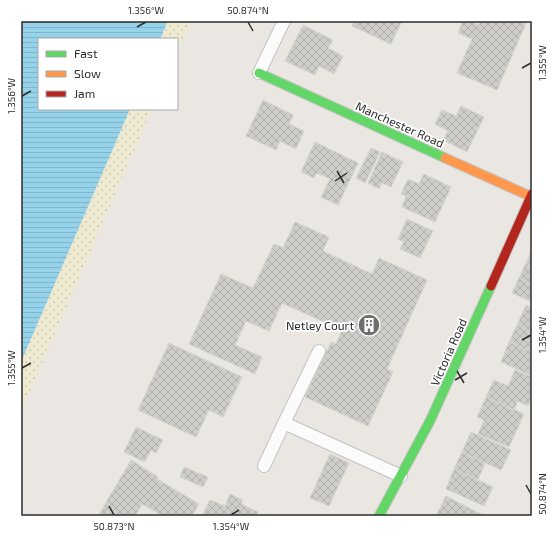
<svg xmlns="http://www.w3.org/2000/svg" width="553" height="537" viewBox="0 0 553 537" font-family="'Exo 2',sans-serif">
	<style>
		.sand { fill: url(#sand-dots) }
		.water { fill: url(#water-rules) }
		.building { fill: url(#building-cross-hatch); stroke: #d5d3cf }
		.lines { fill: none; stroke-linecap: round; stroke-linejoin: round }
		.lane-casing { stroke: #c4c3c3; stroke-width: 14 }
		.fast-casing { stroke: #c4c3c3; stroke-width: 11 }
		.slow-casing { stroke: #c4c3c3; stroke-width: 11 }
		.jam-casing { stroke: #c4c3c3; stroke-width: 11 }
		.lane { stroke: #fcfbfb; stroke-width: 12 }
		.fast { stroke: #63d668; stroke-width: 9 }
		.slow { stroke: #ff974d; stroke-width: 9 }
		.jam { stroke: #b3261e; stroke-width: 9 }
		.ticks { fill: none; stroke: #2d2d2d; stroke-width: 1.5 }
		.labels { text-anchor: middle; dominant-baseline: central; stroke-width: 3.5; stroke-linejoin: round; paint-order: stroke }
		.street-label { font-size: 12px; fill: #2d2d2d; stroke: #fff }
		.poi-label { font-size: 12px; fill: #2d2d2d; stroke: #fff; text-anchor: end }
		.neatline { fill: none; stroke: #2d2d2d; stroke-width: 1.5 }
		.ticks-label { font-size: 10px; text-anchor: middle; fill: #2d2d2d }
	</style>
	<defs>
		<pattern id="sand-dots" width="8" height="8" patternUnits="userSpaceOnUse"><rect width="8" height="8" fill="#eeead1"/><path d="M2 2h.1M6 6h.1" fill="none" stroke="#ccc9b4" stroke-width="1.8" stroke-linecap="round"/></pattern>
		<pattern id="water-rules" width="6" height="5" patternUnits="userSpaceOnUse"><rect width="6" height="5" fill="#97d2eb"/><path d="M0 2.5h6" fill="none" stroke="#82b5ca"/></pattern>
		<pattern id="building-cross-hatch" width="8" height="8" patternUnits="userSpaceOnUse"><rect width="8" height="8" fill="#cfcdc9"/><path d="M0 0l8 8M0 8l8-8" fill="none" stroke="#b2b0ad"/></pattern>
	</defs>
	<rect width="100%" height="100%" fill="#eae7e2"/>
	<path class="sand" d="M140,21H191L177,52V39H133Z
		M107,109H152L21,412V310Z"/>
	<path class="water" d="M21,21H168L160,39H39V109H130L21,362Z"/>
	<path class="building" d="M354,21H402L391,44L352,26Z
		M463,21H470L479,25L480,21H527L497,90L457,73L472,39L458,33Z
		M303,25L333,40L328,48L343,56L334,74L319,66L315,75L285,61Z
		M263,100L293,115L289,124L304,131L296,149L280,141L276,150L246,136Z
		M461,106L484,117L467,152L443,140L448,131L435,124L442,110L456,116Z
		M315,142L358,163L338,205L321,197L330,179L317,173L314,178L301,172Z
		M371,148L380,152L365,183L356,178Z
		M382,152L403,162L391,187L382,183L379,189L368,183Z
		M424,174L451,187L435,222L402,207L406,196L401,194L408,179L419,184Z
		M407,219L433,231L420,258L400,249L404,242L398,239Z
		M295,222L329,237L323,251L372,274L379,258L427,280L387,369L393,372L368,426L305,397L331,342L336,344L342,330L282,303L269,331L246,321L235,345L262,357L255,374L189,344L221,274L253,288L274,244L283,248Z
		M532,250V266L526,263Z
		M526,263L532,266V284L519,278Z
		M519,278L532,284V302L512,293Z
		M526,305L532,308V332L517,325Z
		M517,325L532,332V352L509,342Z
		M509,342L532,352V376L501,362Z
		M169,343L242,377L223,417L209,410L196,437L138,410Z
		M515,370L532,377V398L528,406L518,401L514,410L486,397L494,380L508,386Z
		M486,397L524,414L509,447L478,434L484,420L477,417Z
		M136,427L163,440L156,453L151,450L145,462L124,452Z
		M471,432L511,450L501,470L462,452Z
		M462,452L485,463L478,480L454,469Z
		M330,454L349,463L329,506L310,498Z
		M131,460L158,477L157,479L199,504L192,516H163L142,504L135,516H98Z
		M184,467L208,477L203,487L180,477Z
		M454,469L493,487L484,506L446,489Z
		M230,494L243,500L241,504L258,512L256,516H202L210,500L225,506Z
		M446,496L483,515V516H436Z"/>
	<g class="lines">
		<g class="lane-casing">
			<path id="lane" d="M259,73L284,21
				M319,351L284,423L401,476
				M264,466L284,423"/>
		</g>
		<g class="fast-casing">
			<path id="fast" d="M259,73L445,158
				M379,516L430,421L491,286"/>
		</g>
		<g class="slow-casing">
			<path id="slow" d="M445,158L532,197"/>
		</g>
		<g class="jam-casing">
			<path id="jam" d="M491,286L532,194"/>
		</g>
		<use href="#lane" class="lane"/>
		<use href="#fast" class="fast"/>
		<use href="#slow" class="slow"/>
		<use href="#jam" class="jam"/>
	</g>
	<path class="ticks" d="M248,22L253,31M137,27L146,22M522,68L531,63M22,96L31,91M337,171L344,183M335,181L347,173M522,340L531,335M22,368L31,363M457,371L464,383M455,380L467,373M526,485L531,494M109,506L114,515M231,515L239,510"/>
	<defs>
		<g id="building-disc" transform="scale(1.15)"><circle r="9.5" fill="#6f6e6c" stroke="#fff"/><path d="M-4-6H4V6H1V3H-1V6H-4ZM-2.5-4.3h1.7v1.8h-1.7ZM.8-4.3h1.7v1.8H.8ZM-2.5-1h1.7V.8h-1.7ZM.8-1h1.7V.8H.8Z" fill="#fff"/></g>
	</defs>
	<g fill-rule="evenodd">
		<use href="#building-disc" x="369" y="325"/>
	</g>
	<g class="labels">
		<g class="street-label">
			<text transform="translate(400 124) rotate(24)">Manchester Road</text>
			<text transform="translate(448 352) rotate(-66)">Victoria Road</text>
		</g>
		<g class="poi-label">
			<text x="354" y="325">Netley Court</text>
		</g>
	</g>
	<rect width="553" height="537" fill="none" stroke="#ffffff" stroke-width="44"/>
	<rect x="38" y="38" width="140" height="72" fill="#ffffff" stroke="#ababab"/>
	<rect x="46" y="51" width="20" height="6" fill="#63d668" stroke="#ababab"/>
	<text x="74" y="58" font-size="12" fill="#2d2d2d">Fast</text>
	<rect x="46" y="71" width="20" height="6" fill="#ff974d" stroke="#ababab"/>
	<text x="74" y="78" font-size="12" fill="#2d2d2d">Slow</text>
	<rect x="46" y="91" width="20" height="6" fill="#b3261e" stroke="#ababab"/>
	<text x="74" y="98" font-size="12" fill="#2d2d2d">Jam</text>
	<rect x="22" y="22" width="509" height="493" class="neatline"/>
	<g class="ticks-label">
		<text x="146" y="14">1.356°W</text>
		<text x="248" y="14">50.874°N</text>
		<text transform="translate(542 63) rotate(-90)" y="4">1.355°W</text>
		<text transform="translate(11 96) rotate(-90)" y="4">1.356°W</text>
		<text transform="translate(542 335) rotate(-90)" y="4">1.354°W</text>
		<text transform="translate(11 368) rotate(-90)" y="4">1.355°W</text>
		<text transform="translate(542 494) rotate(-90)" y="4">50.874°N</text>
		<text x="114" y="530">50.873°N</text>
		<text x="231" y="530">1.354°W</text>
	</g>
</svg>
